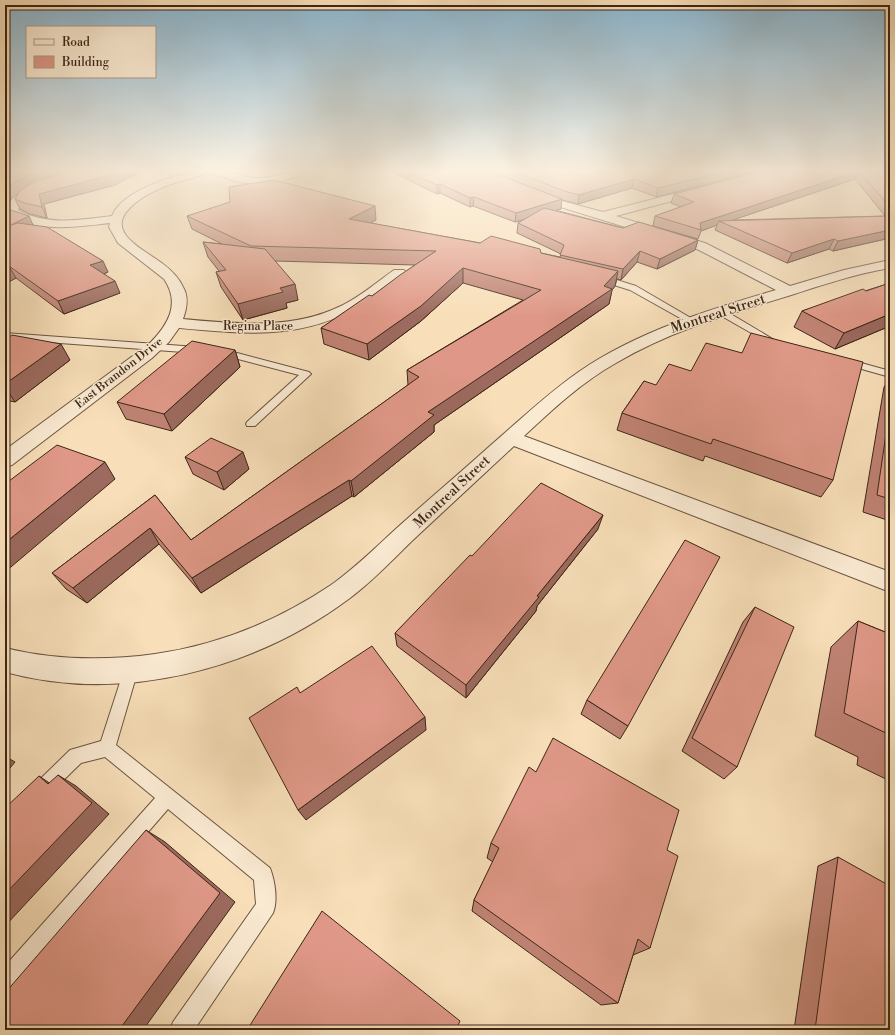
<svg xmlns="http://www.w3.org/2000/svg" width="895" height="1035" viewBox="0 0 895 1035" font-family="'Libre Bodoni',serif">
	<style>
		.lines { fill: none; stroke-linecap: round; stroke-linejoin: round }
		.lane-casing { stroke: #6b5440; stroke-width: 2 }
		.street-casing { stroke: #6b5440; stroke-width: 2 }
		.lane { fill: #faead2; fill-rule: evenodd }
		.street { fill: #faead2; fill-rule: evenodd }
		.wall { fill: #c08374; stroke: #3c2617; fill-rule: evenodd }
		.shaded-wall { fill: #9c6a5e; stroke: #3c2617 }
		.building { fill: #df9887; stroke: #3c2617 }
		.labels { text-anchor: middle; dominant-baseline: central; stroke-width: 3; stroke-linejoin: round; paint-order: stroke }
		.far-street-label { font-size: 12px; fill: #3c2617; stroke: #faead2 }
		.street-label { font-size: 14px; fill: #3c2617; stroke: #faead2 }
	</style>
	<rect width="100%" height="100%" fill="#f8dfb9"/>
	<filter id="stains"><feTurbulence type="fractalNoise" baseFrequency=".005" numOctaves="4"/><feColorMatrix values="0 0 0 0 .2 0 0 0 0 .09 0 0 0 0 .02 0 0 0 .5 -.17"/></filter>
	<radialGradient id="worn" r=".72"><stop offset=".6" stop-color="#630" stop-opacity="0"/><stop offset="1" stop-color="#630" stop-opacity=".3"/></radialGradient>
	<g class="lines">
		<g class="lane-casing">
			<path id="lane" d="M598,276H604L636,286L696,321L692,323H689L630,290L598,280Z
				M718,310H724L776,341L775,343H769L718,314Z
				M5,333L197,347L201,350L197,353L5,339Z
				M222,349L309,372L311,374L255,426H247L246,424L247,422L299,375L219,354L218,352L219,350Z
				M847,359L890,371V377L844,364L842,362L844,360Z
				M131,663L136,665L138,670L116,745L270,868C275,881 278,901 273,913L194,1030H170L173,1022L256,904L254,880L168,809L12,989L5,992V966L155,798L105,757L81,763L43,800L37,803L31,800L28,794L31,788L70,750L101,741L124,670L126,665Z"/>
		</g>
		<g class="street-casing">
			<path id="street" d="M194,171C203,171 213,169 222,171C235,173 246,178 259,178C276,178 291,170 308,171L307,173C283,182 260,187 235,181C227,179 218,174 209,173C208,173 202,175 199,176C175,182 145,191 128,210C106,234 147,251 163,264C171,270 179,278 183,287C189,297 187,308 183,319C236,324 292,330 341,306C360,297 377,282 394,270H404L406,273C400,281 388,287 379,293C315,341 254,335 179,328L169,342L152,358L12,465L5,467V450L149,344C168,325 181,304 164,279L118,243L109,227L110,223C85,226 24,235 6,211C8,195 27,187 41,184L46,187L45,189L22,201L18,210C47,226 80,220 112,216C122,191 170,177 194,171Z
				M475,171H488L562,201L603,212L701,187L705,188L706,190L705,192L616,216L705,243L790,286L844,270L890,260V268C855,274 822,285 788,296C729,314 670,331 616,363C582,382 553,409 524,436L890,572V592L514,446C481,477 447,508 414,539C393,559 374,580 350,598C254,670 122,704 5,672V648C54,660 104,661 155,654C219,645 277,621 331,585C355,568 376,547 398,527C429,499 460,473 491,445C520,420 548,393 580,371C639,331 708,310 776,290L697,249L554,205L476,173Z"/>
		</g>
		<use href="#lane" class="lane"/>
		<use href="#street" class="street"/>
	</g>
	<path class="wall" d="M5,171H141L115,185L44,204L47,218L30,214L20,209L15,199L18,193L10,201L6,207L8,209L108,272L104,274L120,293L64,314L16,278L5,284Z
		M390,171H488L561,209L555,210L623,228L698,240L695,250L657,269L637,262L621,280L617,279L615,286L612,290L609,304L434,425V432L354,497L352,496L201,593L159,544L87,603L66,589L52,573L155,495L191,540L408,385L407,370L523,300L463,283L421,321L369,360L324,344L321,328L372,296L415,265L275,261L298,300L286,303L287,308L243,320L221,287L216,272L219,271L208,257L203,242L222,244L192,229L187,216L376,220L370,223L480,243L541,253L560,257L561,254L517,233L518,223L525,220L515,222L473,206L470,207L440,193L437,194Z
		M491,171H757L656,197L632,188L578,204L562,200Z
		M762,171H890V238L833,251L829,249L787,263L715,230L717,225L701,231L698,239L653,226L655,216L681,207L671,203L674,194ZM855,179L885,216L732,220Z
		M890,283V326L835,349L794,327L802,311Z
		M5,340L70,360L15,402L5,400Z
		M235,350L240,367L172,431L126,419L117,402Z
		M890,379V521L863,512L884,387Z
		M644,381L833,480L821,497L705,456L703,461L617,430L622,413Z
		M185,457L249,469L224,490L193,474Z
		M598,529L537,606L536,611L466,698L397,646L395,633L472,556Z
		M755,607L737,767L724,779L682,751L743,622Z
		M858,621L890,634V781L857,765L858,757L815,736L831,647Z
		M587,700L628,726L620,739L581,714Z
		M491,843L667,850L650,948L633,955L618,1003L601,1005L472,911L474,900L493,862L487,858Z
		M838,857L890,1030H794L818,866Z"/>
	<path class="shaded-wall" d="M35,171H81L18,193L10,201L5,210V190L13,183Z
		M118,171H141L115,185L44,204L47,218L42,207L39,194Z
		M726,171H757L656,197L658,188Z
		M859,171L855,179L724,223L719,221L717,225L701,231V230L700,223Z
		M634,179L632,188L578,204L579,195Z
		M440,184V193L437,194V185Z
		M474,197L473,206L470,207V198Z
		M562,199L561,209L515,222L516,213Z
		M375,206L376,220L351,233L349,219Z
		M29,216L34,227L11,225Z
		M890,230V238L833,251L838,241Z
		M834,239L829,249L787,263L792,253Z
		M698,240L695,250L657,269L660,259Z
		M640,251L637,262L621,280L623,269Z
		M103,261L108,272L96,277L90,265Z
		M9,266L16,278L5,284V268Z
		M463,268V283L421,321L369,360L367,344Z
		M618,271L615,286L612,290L609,304L434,425V432L354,497L351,481L428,412L604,286Z
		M115,281L120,293L64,314L58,301Z
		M295,284L298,300L286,303L287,308L243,320L238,304L280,288Z
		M890,314V326L835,349L844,333Z
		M61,344L70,360L15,402L5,387V384Z
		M235,350L240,367L172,431L164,414Z
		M243,452L249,469L224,490L217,472Z
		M105,462L115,479L5,572V543Z
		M349,480L352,496L201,593L192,578Z
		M603,515L598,529L537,606L536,611L466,698V685L537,596Z
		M150,528L159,544L87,603L73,588Z
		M425,717L426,730L306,820L298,810Z
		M8,758L15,762L5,774V762Z
		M58,775L76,786L109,814L5,926V894Z
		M39,776L57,788L48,784Z
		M146,830L165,842L235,902L143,1030H119Z"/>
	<path class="building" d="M5,171H37H35L13,183L5,190Z
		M73,171H118L111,175L39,194L42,207L24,203L15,199L19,192L28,185L39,180Z
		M407,171H488L562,199L516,213L474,197L470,198L440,184L437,185Z
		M513,171H726L658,188L634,179L579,195L564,191Z
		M762,171H890V207L859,171L700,223L701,230L655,216L694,202L674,194Z
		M274,180L375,206L349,219L480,243L491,236L540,249L541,253L618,271L604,286L612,289L428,412L434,415L351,481L349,480L192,578L150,528L73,588L52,573L155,495L191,540L419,377L407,370L541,290L463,268L421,306L367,344L321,328L369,295L372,296L400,275L436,251L251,246L187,216L230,202L229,187Z
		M5,206L8,209L29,216L11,225L18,223L47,227L103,261L90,265L115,281L58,301L9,266L5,268Z
		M544,208L623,228L639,222L698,240L660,259L640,251L623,269L560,255L564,245L518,223Z
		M890,216V230L838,241L834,239L792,253L719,221Z
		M203,242L265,249L295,284L280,288L283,292L238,304L216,272L226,270Z
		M890,283V314L844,333L802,311L863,289L866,291Z
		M751,333L863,362L833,480L713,439L711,444L622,413L644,381L656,385L669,364L691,371L706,343L742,353Z
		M12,335L61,344L5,384V340Z
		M192,341L235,350L164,414L117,402Z
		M890,407V499L877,495Z
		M211,438L243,452L217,472L185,457Z
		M57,445L105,462L5,543V484Z
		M541,483L603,515L537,596L539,597L466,685L395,633L470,555L472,556Z
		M685,540L720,557L628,726L587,700Z
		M755,607L794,627L737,767L692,738Z
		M858,621L890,634V735L844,713Z
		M372,646L425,717L298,810L249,718L297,687L300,693Z
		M553,738L679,810L667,850L678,856L650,948L638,939L618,1003L474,900L499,848L491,843L529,767L536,772Z
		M5,757L8,758L5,762Z
		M58,775L92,803L5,894V808L39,776L48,784Z
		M146,830L220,893L119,1030H5V993Z
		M838,857L890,886V1030H815Z
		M322,911L460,1021L456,1030H247Z"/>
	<linearGradient id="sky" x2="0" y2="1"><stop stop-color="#8ab7d2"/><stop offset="0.54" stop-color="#fcf1e0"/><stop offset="1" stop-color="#fcf1e0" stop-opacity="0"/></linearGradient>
	<rect width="895" height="316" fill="url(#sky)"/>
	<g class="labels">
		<g class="far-street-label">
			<text x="258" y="326">Regina Place</text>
			<text transform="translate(119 373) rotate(-38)">East Brandon Drive</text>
		</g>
		<g class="street-label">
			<text transform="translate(718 314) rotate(-18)">Montreal Street</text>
			<text transform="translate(452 492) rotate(-43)">Montreal Street</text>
		</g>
	</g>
	<rect width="895" height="1035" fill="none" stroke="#f8dfb9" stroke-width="20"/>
	<rect x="6" y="6" width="883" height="1023" fill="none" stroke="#3c2617" stroke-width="2"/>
	<rect x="10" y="10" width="875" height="1015" fill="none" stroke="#3c2617"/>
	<rect x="26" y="26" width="130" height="52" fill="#faead2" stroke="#ae9c87"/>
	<rect x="34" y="39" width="20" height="6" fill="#faead2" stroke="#ae9c87"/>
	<text x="62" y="46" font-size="12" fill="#3c2617">Road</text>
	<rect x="34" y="56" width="20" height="12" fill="#df9887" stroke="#ae9c87"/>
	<text x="62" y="66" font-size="12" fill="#3c2617">Building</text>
	<rect width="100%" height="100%" filter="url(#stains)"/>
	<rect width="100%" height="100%" fill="url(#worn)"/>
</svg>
